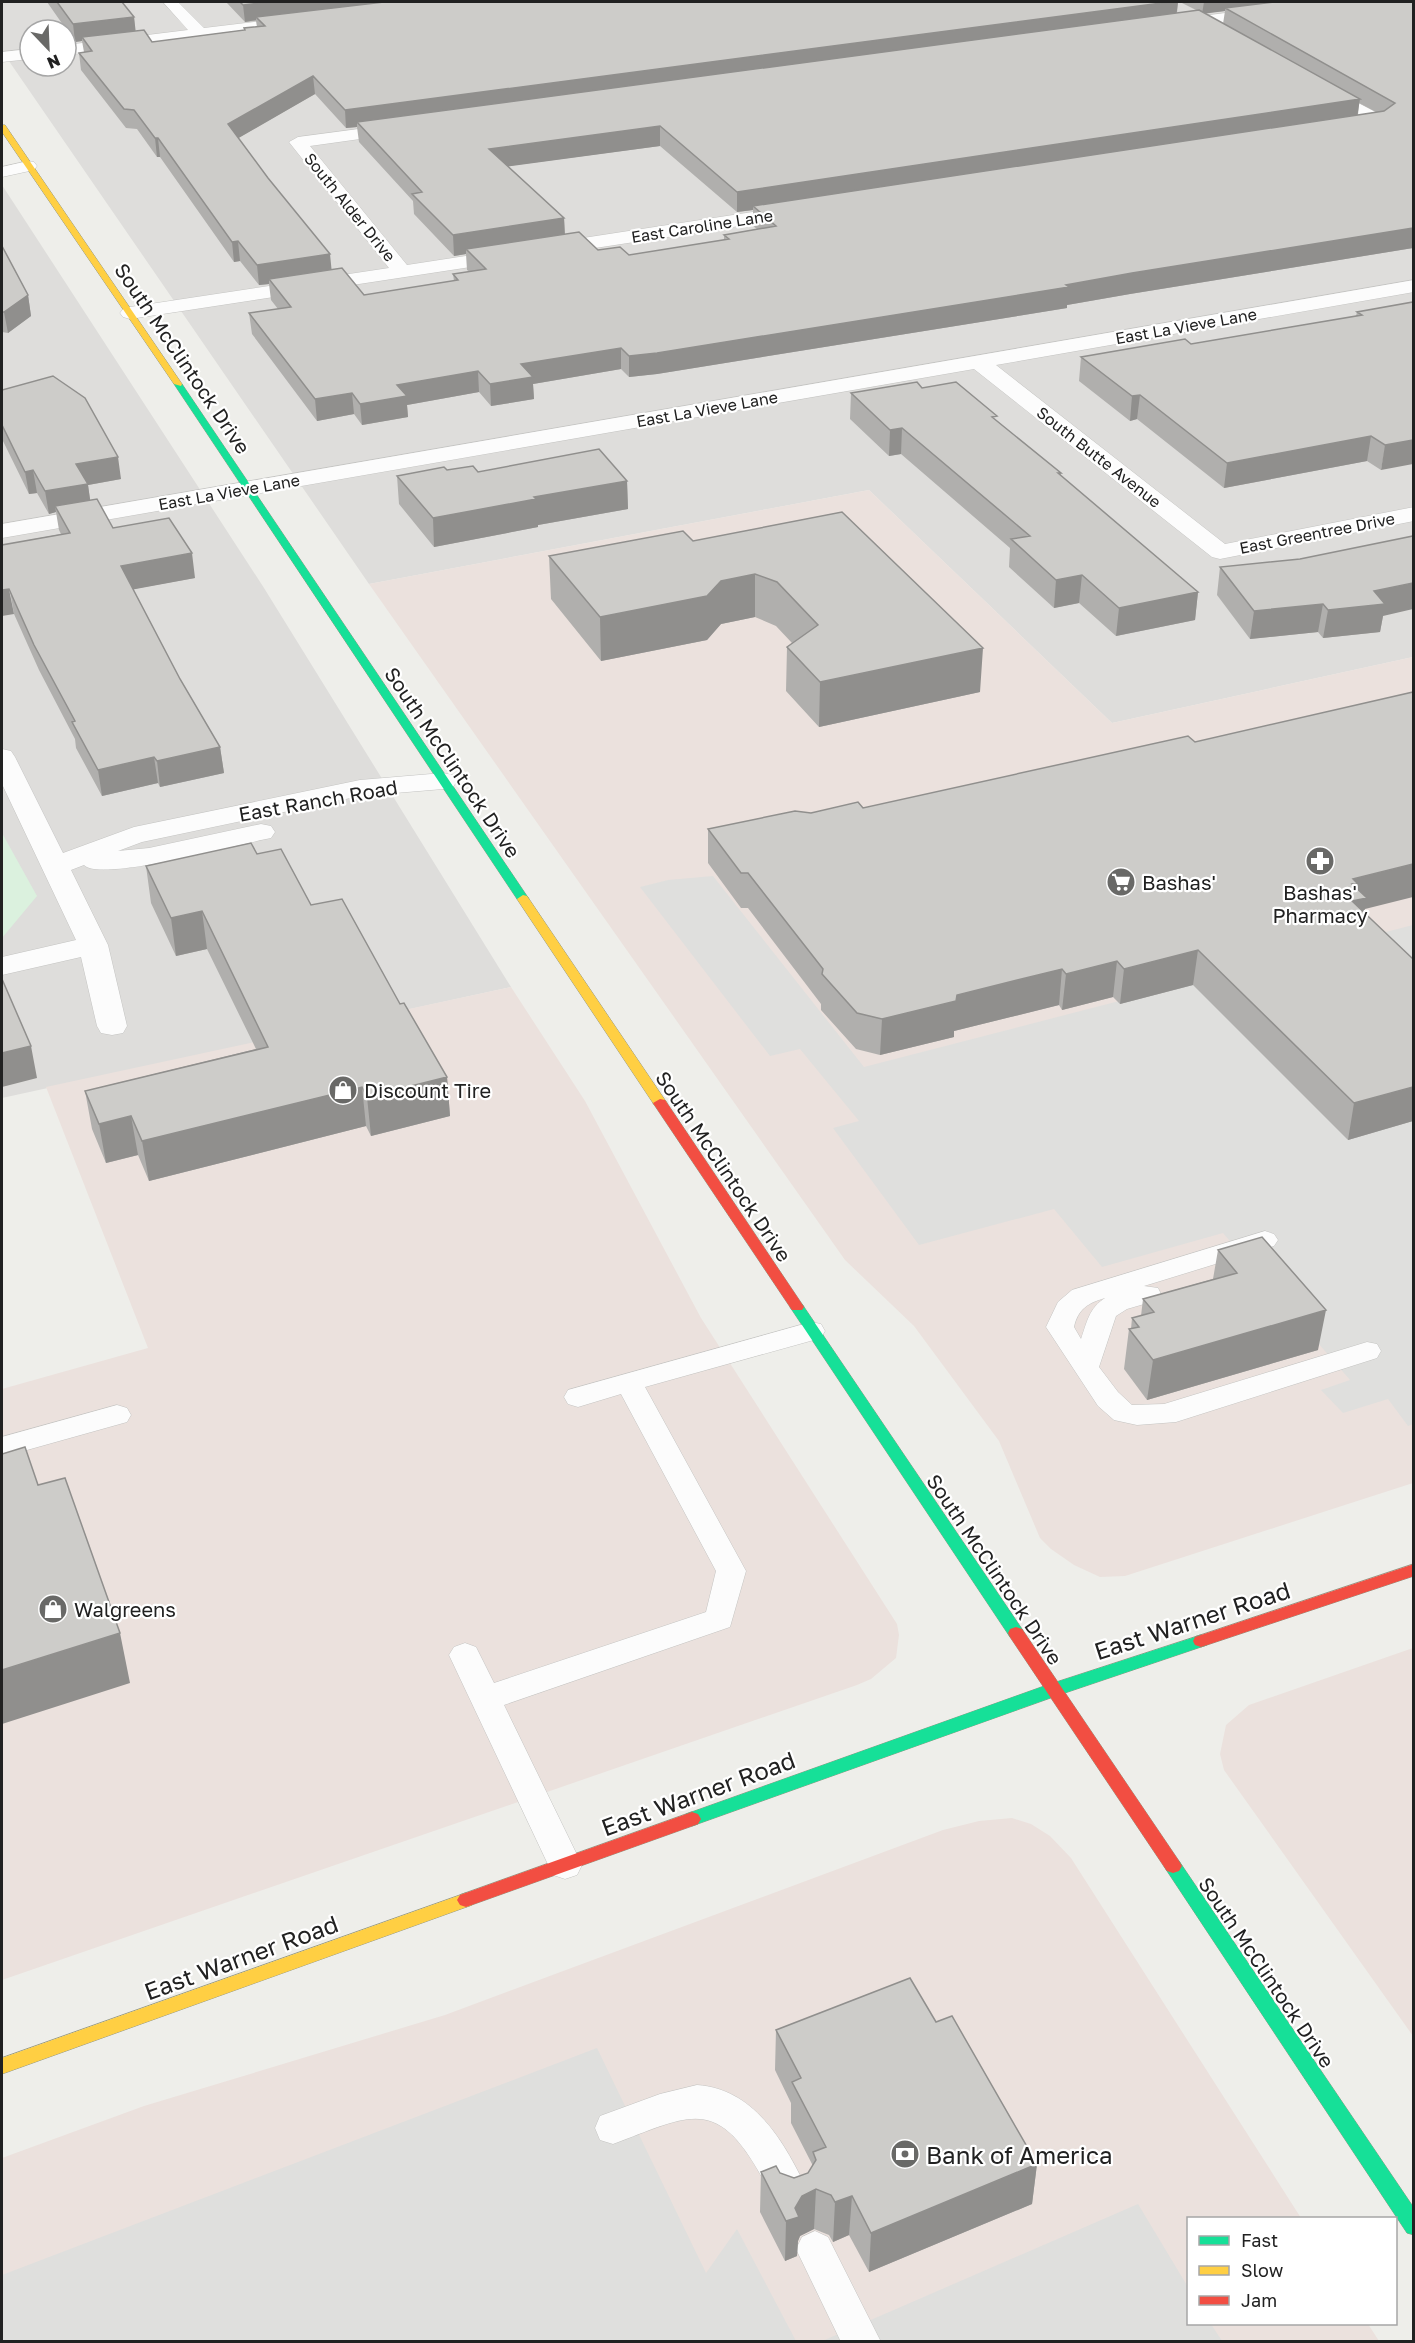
<svg xmlns="http://www.w3.org/2000/svg" width="1415" height="2343" viewBox="0 0 1415 2343" font-family="'Golos Text',sans-serif">
	<style>
		.residential { fill: #dedddb; fill-rule: evenodd }
		.commercial { fill: #ebe1dd }
		.park { fill: #dbf1de }
		.parking { fill: #dfdfdd }
		.lines { fill: none; stroke-linecap: round; stroke-linejoin: round }
		.lane-casing { stroke: #c4c4c2; stroke-width: 1 }
		.street-casing { stroke: #c4c4c2; stroke-width: 1 }
		.fast-casing { stroke: #939784; stroke-width: 1 }
		.slow-casing { stroke: #939784; stroke-width: 1 }
		.jam-casing { stroke: #939784; stroke-width: 1 }
		.lane { fill: #fcfcfc; fill-rule: evenodd }
		.street { fill: #fcfcfc; fill-rule: evenodd }
		.fast { fill: #16e098; fill-rule: evenodd }
		.slow { fill: #ffcf43; fill-rule: evenodd }
		.jam { fill: #f24e42; fill-rule: evenodd }
		.wall { fill: #b0afad; fill-rule: evenodd }
		.shaded-wall { fill: #908f8d }
		.building { fill: #cdccc9; stroke: #908f8d; stroke-width: 1.5 }
		.labels { text-anchor: middle; dominant-baseline: central; stroke-width: 4.5; stroke-linejoin: round; paint-order: stroke }
		.far-street-label { font-size: 16px; fill: #212121; stroke: #fff }
		.street-label { font-size: 20px; fill: #212121; stroke: #fff }
		.poi-label { font-size: 20px; fill: #212121; stroke: #fff; text-anchor: start }
		.near-street-label { font-size: 24px; fill: #212121; stroke: #fff }
		.near-poi-label { font-size: 24px; fill: #212121; stroke: #fff; text-anchor: start }
	</style>
	<rect width="100%" height="100%" fill="#eeeeea"/>
	<path class="residential" d="M2,2H1413V657L1112,723L869,490L369,584L2,51ZM30,30H66V66H30Z
		M2,185L264,588L511,987L2,1098Z"/>
	<path class="commercial" d="M869,490L1112,723L1413,657V1483L1125,1576L1100,1577L1074,1565L1051,1549L1040,1538L999,1441L914,1326L845,1260L369,584Z
		M511,987L585,1101L701,1318L897,1624L899,1635L896,1658L871,1679L857,1685L2,1980V1389L148,1348L46,1087Z
		M1413,1648V2036L1224,1770L1220,1754L1226,1725L1249,1705Z
		M1012,1818L1031,1824L1050,1836L1071,1858L1301,2218H1188V2324H1368L1379,2341L2,2342V2158L144,2106L445,2015L943,1830L979,1821Z"/>
	<path class="park" d="M2,833L37,896L2,938Z"/>
	<path class="parking" d="M713,876L864,1067L1413,925V1424L1408,1426L1388,1399L1343,1413L1321,1390L1350,1380L1223,1233L1102,1267L1054,1209L919,1245L833,1128L859,1121L800,1049L770,1056L640,887L668,880Z
		M597,2048L706,2273L737,2229L796,2341L2,2342V2275Z
		M1138,2204L1188,2287V2324H1211L1222,2341L820,2342Z"/>
	<g class="lines">
		<g class="lane-casing">
			<path id="lane" d="M1265,1231L1274,1234L1278,1240L1274,1246L1144,1286L1158,1288L1161,1294L1158,1300L1127,1309L1116,1316L1099,1367L1118,1392L1132,1405L1164,1404L1367,1342L1377,1344L1381,1351L1377,1358L1176,1422L1137,1425L1114,1420L1098,1406L1046,1327L1058,1302L1072,1290ZM1105,1298C1089,1308 1087,1322 1081,1339L1074,1327C1078,1309 1088,1303 1105,1298Z
				M811,1322L821,1324L825,1331L821,1338L645,1387L746,1571L730,1627L504,1705L582,1865L577,1875L565,1879L553,1875L449,1655L454,1647L465,1643L476,1647L494,1683L706,1612L716,1571L621,1394L578,1407L568,1404L564,1397L568,1390Z
				M117,1405L127,1408L131,1415L127,1422L2,1457V1437Z
				M697,2085C758,2089 788,2149 811,2198L805,2210L792,2215C773,2208 773,2199 764,2181C717,2094 691,2115 613,2144L600,2140L595,2128L600,2116L660,2094Z
				M815,2231L828,2237L881,2342H841L796,2249L802,2237Z"/>
		</g>
		<g class="street-casing">
			<path id="street" d="M163,2H178L204,28L288,18L296,23L288,28L66,55V45L188,30Z
				M1311,2H1351L1343,7L1171,30L1163,25L1171,20Z
				M30,49V59L2,62V52Z
				M1320,83L1387,118L1390,122L1387,126H1375L1314,92L1312,88L1314,84Z
				M404,123L410,124L413,128L410,132L310,146L407,265L798,205L807,211L798,217L130,319L123,317L120,313L123,309L130,307L389,268L289,142L298,137Z
				M28,161L34,162L37,166L34,170L2,177V167Z
				M1414,280V292L996,365L1225,544L1414,507V521L1220,559L1212,557L974,369L2,538V524Z
				M2,749L11,751L15,757L63,853L134,827L360,780L443,773L453,775L457,781L453,787L443,789L360,796L142,842L118,851L149,848L261,824L271,826L275,832L271,838L261,840C234,846 99,882 84,865L71,870L108,945L127,1026L123,1033L112,1035L101,1033L97,1026L81,957L2,975V957L76,940L2,784Z"/>
		</g>
		<g class="fast-casing">
			<path id="fast" d="M175,382L182,384L529,899L527,902L523,903L517,899L174,384Z
				M797,1302L802,1304L1022,1629L1024,1633L1022,1637L1016,1639L1010,1637L790,1307L792,1304Z
				M1201,1635L1207,1637L1209,1641L1207,1645L1059,1695L692,1826L686,1824L683,1819L686,1814L1047,1685Z
				M1173,1859L1179,1861L1414,2208V2235L1407,2233L1167,1871L1164,1866L1167,1861Z"/>
		</g>
		<g class="slow-casing">
			<path id="slow" d="M2,125H5L182,384L181,386L174,384L2,132Z
				M523,895L527,896L667,1103L665,1106H655L517,899Z
				M466,1893L472,1895L475,1900L472,1905L2,2074V2058Z"/>
		</g>
		<g class="jam-casing">
			<path id="jam" d="M660,1099L665,1100L802,1304L804,1307L802,1310H792L653,1103Z
				M1414,1564V1576L1201,1647L1195,1645L1193,1641L1195,1637Z
				M1016,1627L1022,1629L1179,1861L1182,1866L1179,1871L1173,1873L1167,1871L1010,1637L1008,1633L1010,1629Z
				M692,1812L698,1814L701,1819L698,1824L466,1907L460,1905L457,1900L460,1895Z"/>
		</g>
		<use href="#lane" class="lane"/>
		<use href="#street" class="street"/>
		<use href="#fast" class="fast"/>
		<use href="#slow" class="slow"/>
		<use href="#jam" class="jam"/>
	</g>
	<path class="wall" d="M47,2H122L134,17L135,31L152,42L244,30V28L257,27L256,21L245,22L226,2H1178L1177,13L1196,10L1180,2H1413V248L1130,294L1067,305V308L657,374L629,377L621,369L533,384L534,399L491,406L479,392L407,405L408,417L362,425L354,414L317,421L252,334L249,313L278,309L271,300L269,284L259,285L240,261L234,262L160,157H157L137,129L126,128L81,70L79,53L84,52L82,41L75,42ZM1225,11L1223,24L1204,13ZM315,94L346,128L357,127L359,142L413,201L414,214L454,256L466,254L467,270L470,272L453,274L454,281L364,295L332,270L268,178L238,138ZM1359,103L1376,112L1358,115ZM660,146L737,212L753,210V226L757,229L724,235V240L629,255L598,250L565,234L564,218L508,166Z
		M2,246L28,295L31,316L8,333L2,332Z
		M1413,302L1381,470L1367,461L1224,488L1137,419L1130,421L1079,381L1081,357L1191,344L1356,316L1357,312Z
		M922,388L996,420L1061,473V476L1198,592L1195,620L1116,636L1079,603L1054,608L1009,567L1010,548L901,454L889,456L850,419L851,393Z
		M2,390L121,479L88,485L90,500L113,528L195,578L133,589L180,679L220,747L224,773L160,787L158,783L102,796L76,748L75,739L39,670L14,614L2,545L61,534L59,530L56,512L49,514L37,493L29,494L2,439Z
		M447,470L627,481L628,509L538,525V527L434,547L399,504L397,476Z
		M842,512L980,692L819,727L786,691L787,647L792,643L776,626L755,617L721,624L707,640L601,661L551,599L549,556L693,541Z
		M1220,567L1383,616L1380,632L1323,638L1318,632L1250,639L1217,595Z
		M863,808L1365,909L1364,913L1413,959V1121L1348,1140L1193,985L1120,1004L1113,997L1062,1010L1059,1005L954,1031V1037L880,1055L856,1049L821,1010V1004L748,908H741L708,863V829L811,813Z
		M257,854L311,905L400,1004L447,1077L450,1116L371,1136L366,1126L149,1181L138,1155L106,1163L92,1129L85,1091L256,1049L207,949L176,956L151,903L146,866Z
		M1218,1250L1318,1350L1147,1400L1124,1369L1129,1329H1131L1132,1318L1141,1316L1143,1299L1213,1279Z
		M936,2022L1037,2164L1032,2204L869,2272L849,2235L833,2242L829,2235L814,2229L800,2236L798,2241L797,2256L785,2261L760,2212L761,2172L780,2173L794,2178L808,2173L812,2167V2164L791,2123V2103L775,2070L776,2030Z"/>
	<path class="shaded-wall" d="M269,2H414L256,17V20L245,22L243,5Z
		M1169,2H1178L1176,18L357,122V127L346,128L345,110Z
		M1204,2H1297L1225,8V11L1202,14Z
		M134,17L136,34L82,37V41L75,42L73,24Z
		M313,76L315,94L230,143L228,124Z
		M1360,99L1357,118L753,206V210L737,212V192Z
		M660,126V146L490,169L489,149Z
		M155,138H158L160,157H157Z
		M564,218L565,239L466,249V254L454,256L453,235Z
		M1413,228V248L1130,294L1067,305V308L657,374L629,377V356L1066,285L1132,273Z
		M238,241L240,261L234,262L232,242Z
		M330,254L332,274L269,279V284L259,285L257,265Z
		M28,295L31,316L8,333L4,312Z
		M621,348V369L533,384L534,399L491,406L490,384L521,364Z
		M478,371L479,392L407,405L408,417L362,425L360,404L397,385Z
		M352,393L354,414L317,421L315,399Z
		M1140,395L1137,419L1130,421L1132,396Z
		M902,428L901,454L889,456L890,430Z
		M1371,436L1367,461L1224,488L1227,463Z
		M1413,440V464L1381,470L1385,445Z
		M118,457L121,479L88,485L91,506H55L56,512L49,514L45,491L76,464Z
		M33,470L37,493L29,494L25,472Z
		M627,481L628,509L538,525V527L434,547L433,518L534,497Z
		M192,553L195,578L125,591L121,566Z
		M755,574V617L721,624L707,640L601,661L600,617L721,581Z
		M1082,575L1079,603L1054,608L1056,580Z
		M1413,583V609L1383,616L1380,632L1323,638L1328,610L1374,591Z
		M9,589L14,614L2,616V590Z
		M1198,592L1195,620L1116,636L1119,608Z
		M1323,604L1318,632L1250,639L1254,611Z
		M983,648L980,692L819,727L820,682Z
		M220,747L224,773L160,787L157,761Z
		M154,757L158,783L102,796L98,770Z
		M1413,864V897L1365,909L1360,933L1346,937L1353,879Z
		M202,911L207,949L176,956L171,918Z
		M1198,950L1193,985L1120,1004L1124,969Z
		M1117,961L1113,997L1062,1010L1066,974Z
		M1062,969L1059,1005L954,1031V1037L880,1055L882,1019L957,995Z
		M31,1046L37,1078L2,1087V1053Z
		M447,1077L450,1116L371,1136L367,1097Z
		M362,1087L366,1126L149,1181L142,1141Z
		M1413,1087V1121L1348,1140L1354,1103Z
		M131,1116L138,1155L106,1163L99,1124Z
		M1326,1310L1318,1350L1147,1400L1153,1360Z
		M120,1633L130,1683L2,1724V1670Z
		M1037,2164L1032,2204L869,2272L871,2233Z
		M816,2189L814,2229L800,2236L798,2241L797,2256L785,2261L786,2221L795,2208L802,2196Z
		M852,2196L849,2235L833,2242L835,2202Z"/>
	<path class="building" d="M57,2H122L134,17L73,24Z
		M240,2H269L243,5Z
		M384,2H1169L345,110L313,76L228,124L268,178L330,254L257,265L238,241L232,242L158,138H155L134,110L124,109L79,53L92,51L82,37L144,30L152,42L245,30L244,28L265,26L256,17Z
		M1274,2H1413V228L1132,273L1066,285L1069,287L657,353L629,356L621,348L521,364L533,377L490,384L478,371L397,385L407,396L360,404L352,393L315,399L249,313L291,307L269,279L342,268L364,295L458,280L453,274L486,269L466,249L579,232L598,250L620,247L629,255L729,239L724,235L776,226L753,206L1384,111L1395,103L1225,8Z
		M1199,10L1360,99L737,192L660,126L489,149L564,218L453,235L412,194L422,192L357,122Z
		M2,246L28,295L4,312H2Z
		M1413,302V440L1385,445L1371,436L1227,463L1140,395L1132,396L1081,357L1185,339L1191,344L1362,315L1357,312Z
		M53,376L85,398L118,457L76,464L88,484L45,491L33,470L25,472L2,425V390Z
		M917,382L922,388L956,382L997,416L992,417L1061,473H1058L1198,592L1119,608L1082,575L1056,580L1011,539L1030,536L902,428L890,430L851,393Z
		M599,449L627,481L534,497L536,499L433,518L397,476L444,467L447,470L473,466L478,472Z
		M97,499L113,528L169,518L192,553L121,566L180,679L220,747L157,761L154,757L98,770L72,722L75,721L34,645L9,589L2,590V545L70,533L55,506Z
		M842,512L983,648L820,682L787,647L818,625L777,582L755,574L721,581L707,596L600,617L549,556L683,531L693,541Z
		M1413,536V583L1374,591L1385,604L1328,610L1323,604L1254,611L1220,567L1300,559Z
		M1413,692V864L1353,879L1357,883L1352,884L1367,898L1352,901L1413,959V1087L1354,1103L1198,950L1124,969L1117,961L1066,974L1062,969L957,995L956,1001L882,1019L857,1013L822,974L823,969L748,873H741L708,829L795,811L811,813L858,802L863,808L1188,736L1195,742Z
		M251,843L257,854L281,849L311,905L342,899L400,1004L404,1003L447,1077L367,1097L362,1087L142,1141L131,1116L99,1124L85,1091L268,1047L202,911L171,918L146,866Z
		M2,979L31,1046L2,1053Z
		M1262,1237L1326,1310L1153,1360L1129,1329L1139,1327L1132,1318L1154,1312L1143,1299L1237,1273L1218,1250Z
		M25,1447L38,1485L65,1478L120,1633L2,1670V1454Z
		M910,1978L936,2022L952,2016L1037,2164L871,2233L852,2196L835,2202L831,2195L816,2189L802,2196L795,2208L799,2217L786,2221L761,2172L776,2166L780,2173L794,2178L808,2173L816,2160L813,2152L826,2147L792,2082L801,2078L776,2030Z"/>
	<defs>
		<g id="pharmacy-disc" transform="scale(1.5)"><circle r="9.5" fill="#696967" stroke="#fff"/><path d="M-2-6h4v4h4v4h-4v4h-4v-4h-4v-4h4Z" fill="#fff"/></g>
		<g id="supermarket-disc" transform="scale(1.5)"><circle r="9.5" fill="#696967" stroke="#fff"/><path d="M-6-5.5h2.5l.6 2H6L4.5 2H-2.5L-4.4-4H-6ZM-1.5 3.2a1.3 1.3 0 1 0 .1 0ZM3 3.2a1.3 1.3 0 1 0 .1 0Z" fill="#fff"/></g>
		<g id="shop-disc" transform="scale(1.5)"><circle r="9.5" fill="#696967" stroke="#fff"/><path d="M-5-2.5h2.3a2.7 3.5 0 0 1 5.4 0H5L5.5 6h-11ZM-1.5-2.5h3a1.5 2.3 0 0 0-3 0Z" fill="#fff"/></g>
		<g id="bank-disc" transform="scale(1.5)"><circle r="9.5" fill="#696967" stroke="#fff"/><path d="M-6-4H6V4H-6ZM0-2.3a2.3 2.3 0 1 0 0 4.6a2.3 2.3 0 1 0 0-4.6Z" fill="#fff"/></g>
	</defs>
	<g fill-rule="evenodd">
		<use href="#pharmacy-disc" x="1320" y="861"/>
		<use href="#supermarket-disc" x="1121" y="882"/>
		<use href="#shop-disc" x="343" y="1090"/>
		<use href="#shop-disc" x="53" y="1609"/>
		<use href="#bank-disc" x="905" y="2154"/>
	</g>
	<g class="labels">
		<g class="far-street-label">
			<text transform="translate(350 207) rotate(51)">South Alder Drive</text>
			<text transform="translate(702 226) rotate(-9)">East Caroline Lane</text>
			<text transform="translate(1186 326) rotate(-10)">East La Vieve Lane</text>
			<text transform="translate(707 409) rotate(-10)">East La Vieve Lane</text>
			<text transform="translate(1099 457) rotate(38)">South Butte Avenue</text>
			<text transform="translate(229 492) rotate(-10)">East La Vieve Lane</text>
			<text transform="translate(1317 533) rotate(-11)">East Greentree Drive</text>
		</g>
		<g class="street-label">
			<text transform="translate(183 358) rotate(56)">South McClintock Drive</text>
			<text transform="translate(453 762) rotate(56)">South McClintock Drive</text>
			<text transform="translate(318 800) rotate(-10)">East Ranch Road</text>
			<text transform="translate(724 1166) rotate(56)">South McClintock Drive</text>
			<text transform="translate(995 1569) rotate(56)">South McClintock Drive</text>
			<text transform="translate(1267 1972) rotate(56)">South McClintock Drive</text>
		</g>
		<g class="poi-label">
			<text x="1142" y="882">Bashas'</text>
			<text x="1320" y="892" text-anchor="middle">Bashas'<tspan x="1320" dy="23">Pharmacy</tspan></text>
			<text x="364" y="1090">Discount Tire</text>
			<text x="74" y="1609">Walgreens</text>
		</g>
		<g class="near-street-label">
			<text transform="translate(1192 1620) rotate(-18)">East Warner Road</text>
			<text transform="translate(698 1793) rotate(-20)">East Warner Road</text>
			<text transform="translate(241 1957) rotate(-20)">East Warner Road</text>
		</g>
		<g class="near-poi-label">
			<text x="926" y="2154">Bank of America</text>
		</g>
	</g>
	<rect width="1415" height="2343" fill="none" stroke="#212121" stroke-width="6"/>
	<rect x="1187" y="2217" width="210" height="108" fill="#ffffff" stroke="#a6a6a6" stroke-width="1.5"/>
	<rect x="1199" y="2236" width="30" height="9" fill="#16e098" stroke="#a6a6a6" stroke-width="1.5"/>
	<text x="1241" y="2247" font-size="18" fill="#212121">Fast</text>
	<rect x="1199" y="2266" width="30" height="9" fill="#ffcf43" stroke="#a6a6a6" stroke-width="1.5"/>
	<text x="1241" y="2277" font-size="18" fill="#212121">Slow</text>
	<rect x="1199" y="2296" width="30" height="9" fill="#f24e42" stroke="#a6a6a6" stroke-width="1.5"/>
	<text x="1241" y="2307" font-size="18" fill="#212121">Jam</text>
	<g transform="translate(48 48) rotate(157)"><circle r="28" fill="#ffffff" stroke="#a6a6a6" stroke-width="1.5"/>
	<path d="M0-4.5L10 22L0 15L-10 22Z" fill="#696967"/>
	<text y="-9" font-size="16" font-weight="bold" text-anchor="middle" fill="#212121">N</text>
	</g>
</svg>
